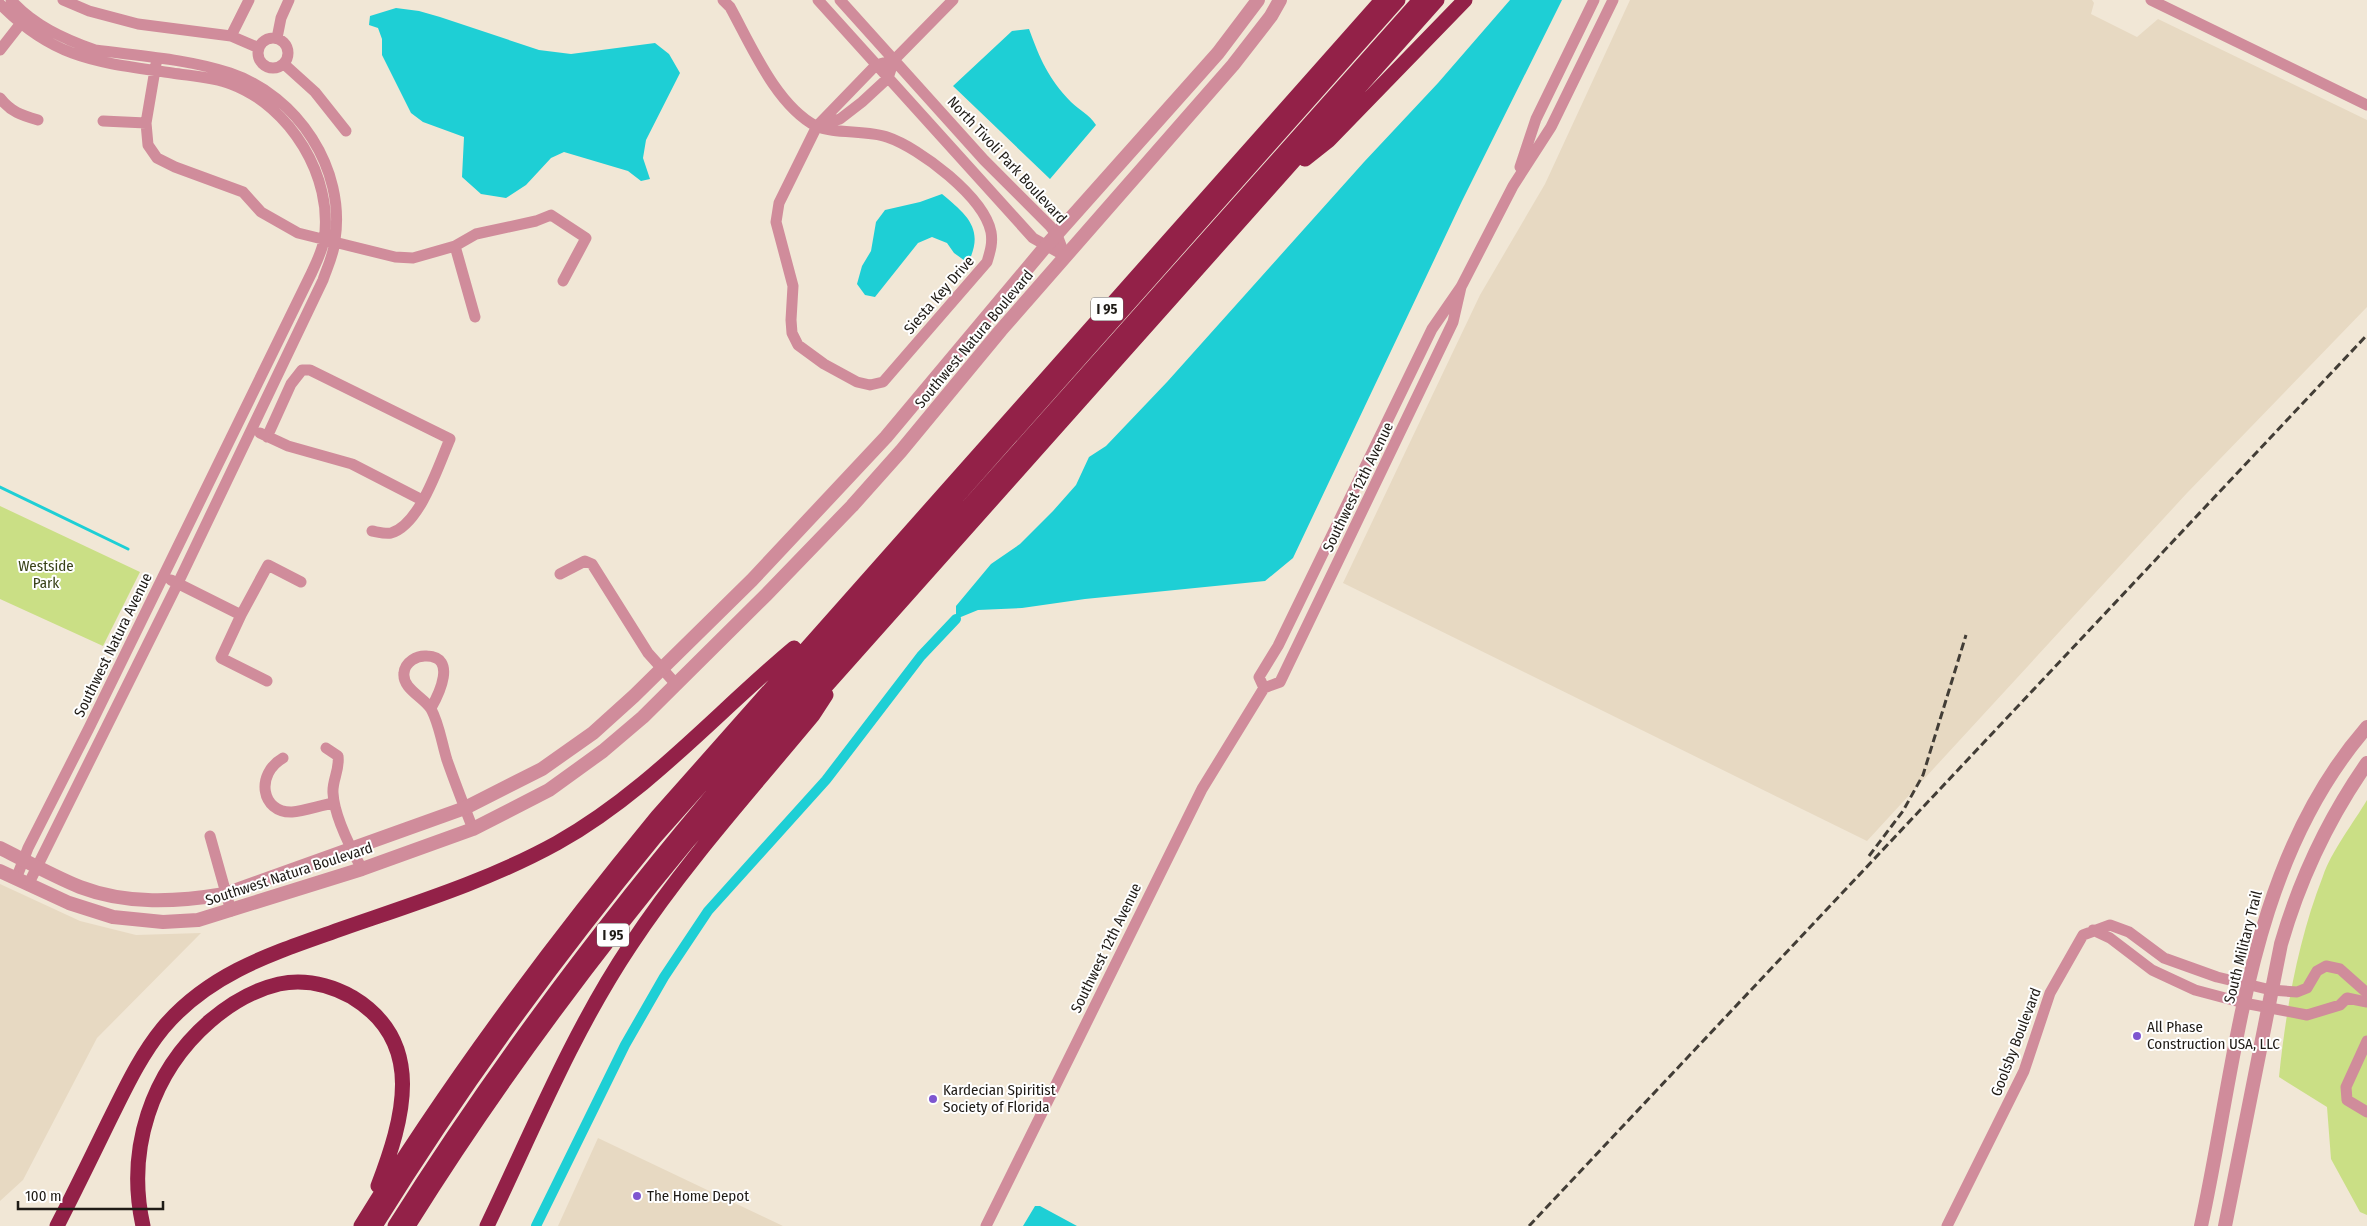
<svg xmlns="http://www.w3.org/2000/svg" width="2367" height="1226" viewBox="0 0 2367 1226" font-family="'Fira Sans Condensed',sans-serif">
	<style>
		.built { fill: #e7d9c2 }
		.green { fill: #cadf85 }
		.water { fill: #1ecfd5 }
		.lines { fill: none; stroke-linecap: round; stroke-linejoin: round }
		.stream { stroke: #1ecfd5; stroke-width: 3 }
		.canal { stroke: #1ecfd5; stroke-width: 10 }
		.minor { stroke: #d08c9b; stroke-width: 11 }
		.tertiary { stroke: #d08c9b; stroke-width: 14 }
		.motorway { stroke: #932148; stroke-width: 15 }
		.rail { stroke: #423d36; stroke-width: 3; stroke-dasharray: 8 4; stroke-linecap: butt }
		.poi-dot { fill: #7e56d0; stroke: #fff; stroke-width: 2 }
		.labels { text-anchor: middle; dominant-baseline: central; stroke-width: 4; stroke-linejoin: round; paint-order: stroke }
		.shield { fill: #fff; stroke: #625f5c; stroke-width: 1 }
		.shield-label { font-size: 14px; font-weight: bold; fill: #1f1b16 }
		.street-label { font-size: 15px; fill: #1f1b16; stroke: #fff }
		.park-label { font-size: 15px; fill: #394218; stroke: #fff }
		.poi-label { font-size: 15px; fill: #1f1b16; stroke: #fff; text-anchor: start }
	</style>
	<rect width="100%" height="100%" fill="#f1e7d6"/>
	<path class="built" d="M1630,0H2092L2094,3L2091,14L2137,37L2158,19L2367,120V307L2187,493L1867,841L1343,583L1480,295L1545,184Z
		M0,884L80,921L136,935L201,933L97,1038L23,1180L0,1201Z
		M598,1138L783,1226H784H558Z"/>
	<path class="green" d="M0,506L140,572L103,646L0,599Z
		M2367,800V1215L2360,1212L2331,1159L2327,1107L2279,1077C2286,1009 2298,940 2323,876C2331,852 2354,822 2367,800Z"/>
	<path class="water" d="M1510,0H1562L1462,201L1293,558L1265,581L1085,599L1022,608L978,610L956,619V606L991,564L1020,544L1053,511L1076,485L1089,457L1106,446L1167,382L1364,162L1438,83Z
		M396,8L419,11L440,17L539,50L571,54L655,43L669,54L680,73L646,140L643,158L650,179L641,181L628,171L564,152L551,158L526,185L506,198L481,194L462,177L464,137L423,122L411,113L382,55V39L378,28L369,25L370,16Z
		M1029,29C1040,59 1048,78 1071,102C1080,111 1089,114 1096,125L1050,179L953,86L1012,31Z
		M942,194C967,215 985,229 968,263L954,253L947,243L932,237L918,243L875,297L865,295L857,284L862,266L871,251L876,222L885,210L920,202Z
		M1035,1206H1040L1077,1226H1023Z"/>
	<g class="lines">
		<path class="stream" d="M0,487L128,549"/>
		<path class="canal" d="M536,1226L625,1045L664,977L708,911L826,780L921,656L956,619"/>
		<path class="minor" d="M11,0C33,25 64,39 95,50C140,56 188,59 230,73C298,96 346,169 335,240C334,254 327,268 323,280L178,583L28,885
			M63,0L89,11L138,24L231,36L259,48
			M723,0L730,7C751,45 776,105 816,126C833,134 868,130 887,137C920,148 984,197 991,232C993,243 990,252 987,262L883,382L870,385L857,382L824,364L798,345L792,333L791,320L793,286L776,222L779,203L817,126L876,65L894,60L953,0
			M818,0L1033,238L1065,256
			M840,0L984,160L1050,226L1057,235L1065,256
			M2151,0L2367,105
			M0,4C55,60 98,62 172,73C192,76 213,77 231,84C290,106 334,177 324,240C322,251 317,261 312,272L89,728L28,848L16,879
			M231,36L249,0
			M258 53a15 15 0 1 1 30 0a15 15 0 1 1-30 0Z
			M277,38L281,18L289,0
			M0,50L25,18
			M156,64L146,123L148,145L157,158L175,167L243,192L261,212L298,233L395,257L413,258L455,246L475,317
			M284,64L315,92L346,131
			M0,98C11,112 21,115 38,120
			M103,121L146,123
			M820,125L840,119L862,102L888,78L894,60
			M1520,167L1536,119L1594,0
			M455,246L476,234L536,221L551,215L586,238L563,281
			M260,433L288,446L352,464L422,500
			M267,437L291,384L302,370H310L450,439C439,464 420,525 391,533C385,534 378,532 372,531
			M560,574L585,561L592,564L648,653L675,683
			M171,580L241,615
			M267,681L221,658L241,615L268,565L301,582
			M1264,688L1259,677L1278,646L1432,329L1461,287L1513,186L1551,127L1613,0
			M431,708C439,694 457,657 427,656C417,655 405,662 404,673C402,689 424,697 431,709C439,723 442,744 447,760C455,783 464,806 473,829
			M326,748L338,756C340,770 332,780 333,793C334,816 351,849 362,869
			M283,758C255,774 261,813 292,812C305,811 321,805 334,803
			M210,836L231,911
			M2093,930L2110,938L2152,970L2195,990L2244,1003L2307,1015L2340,1005L2347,998L2367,1002
			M2367,1041L2346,1087L2347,1100L2367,1112
			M986,1226L1202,789L1264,688L1280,682L1453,322L1461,287
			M1947,1226L2024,1071L2050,993L2083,935L2110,925L2129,932L2164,958L2217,977L2271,990L2297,992L2307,988L2317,971L2326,966L2340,969L2367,993"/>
		<path class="tertiary" d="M0,848C26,861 53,876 80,887C127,905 177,902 225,894L465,808L542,769L593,733L634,696L752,580L886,437L1046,246L1218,53L1258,0
			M0,871L69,903L113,917L163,922L198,920L362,869L473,829L549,790L603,751L643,717L766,595L852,506L901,451L1001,330L1233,65L1271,16L1280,0
			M2201,1226C2238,1056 2247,865 2367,727
			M2225,1226L2281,944C2300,878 2328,819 2367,763"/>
		<path class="motorway" d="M1305,159L1329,140L1465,0
			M57,1226C75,1191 92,1156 109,1121C125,1089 140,1056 163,1028C211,971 277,952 344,928C416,903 490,880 557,843C648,792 715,714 794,648
			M143,1226C126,1150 151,1072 210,1021C230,1004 253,990 279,984C304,979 330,985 352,997C427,1042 403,1120 378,1186
			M361,1226C449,1082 550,947 657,817L1382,0
			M375,1226C459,1090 553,961 655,837L1398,0
			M395,1226C498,1063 612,911 738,765L1420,0
			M408,1226C492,1091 587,963 688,841L1437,0
			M487,1226C532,1132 572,1033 630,946C684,864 750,791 813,715L826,695"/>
		<path class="rail" d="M1869,856L1903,811L1923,775L1966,635
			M1529,1226L2367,335"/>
	</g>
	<g class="poi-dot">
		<circle cx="2137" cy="1036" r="5"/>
		<circle cx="933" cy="1099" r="5"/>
		<circle cx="637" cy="1196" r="5"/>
	</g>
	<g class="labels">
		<g class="shield">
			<rect x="1091" y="297.5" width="32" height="23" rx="4"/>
			<rect x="597" y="923.5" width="32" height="23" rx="4"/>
		</g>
		<g class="shield-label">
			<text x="1107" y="309">I 95</text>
			<text x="613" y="935">I 95</text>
		</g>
		<g class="street-label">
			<text transform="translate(1007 160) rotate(47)">North Tivoli Park Boulevard</text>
			<text transform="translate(939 295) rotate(-49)">Siesta Key Drive</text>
			<text transform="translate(974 339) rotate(-50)">Southwest Natura Boulevard</text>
			<text transform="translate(1358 487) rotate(-64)">Southwest 12th Avenue</text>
			<text transform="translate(113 645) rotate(-64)">Southwest Natura Avenue</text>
			<text transform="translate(289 874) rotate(-18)">Southwest Natura Boulevard</text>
			<text transform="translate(2243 947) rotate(-76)">South Military Trail</text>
			<text transform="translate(1106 948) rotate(-64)">Southwest 12th Avenue</text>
			<text transform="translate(2016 1042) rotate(-69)">Goolsby Boulevard</text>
		</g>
		<g class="park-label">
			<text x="46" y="566">Westside<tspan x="46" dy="17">Park</tspan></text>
		</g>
		<g class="poi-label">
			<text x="2147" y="1027">All Phase<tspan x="2147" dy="17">Construction USA, LLC</tspan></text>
			<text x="943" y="1090">Kardecian Spiritist<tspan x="943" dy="17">Society of Florida</tspan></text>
			<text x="647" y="1196">The Home Depot</text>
		</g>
	</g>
	<path d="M18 1201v8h145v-8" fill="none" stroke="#1f1b16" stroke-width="2.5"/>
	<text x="25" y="1201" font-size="15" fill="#1f1b16" stroke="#ffffff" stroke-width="4" paint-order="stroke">100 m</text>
</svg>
